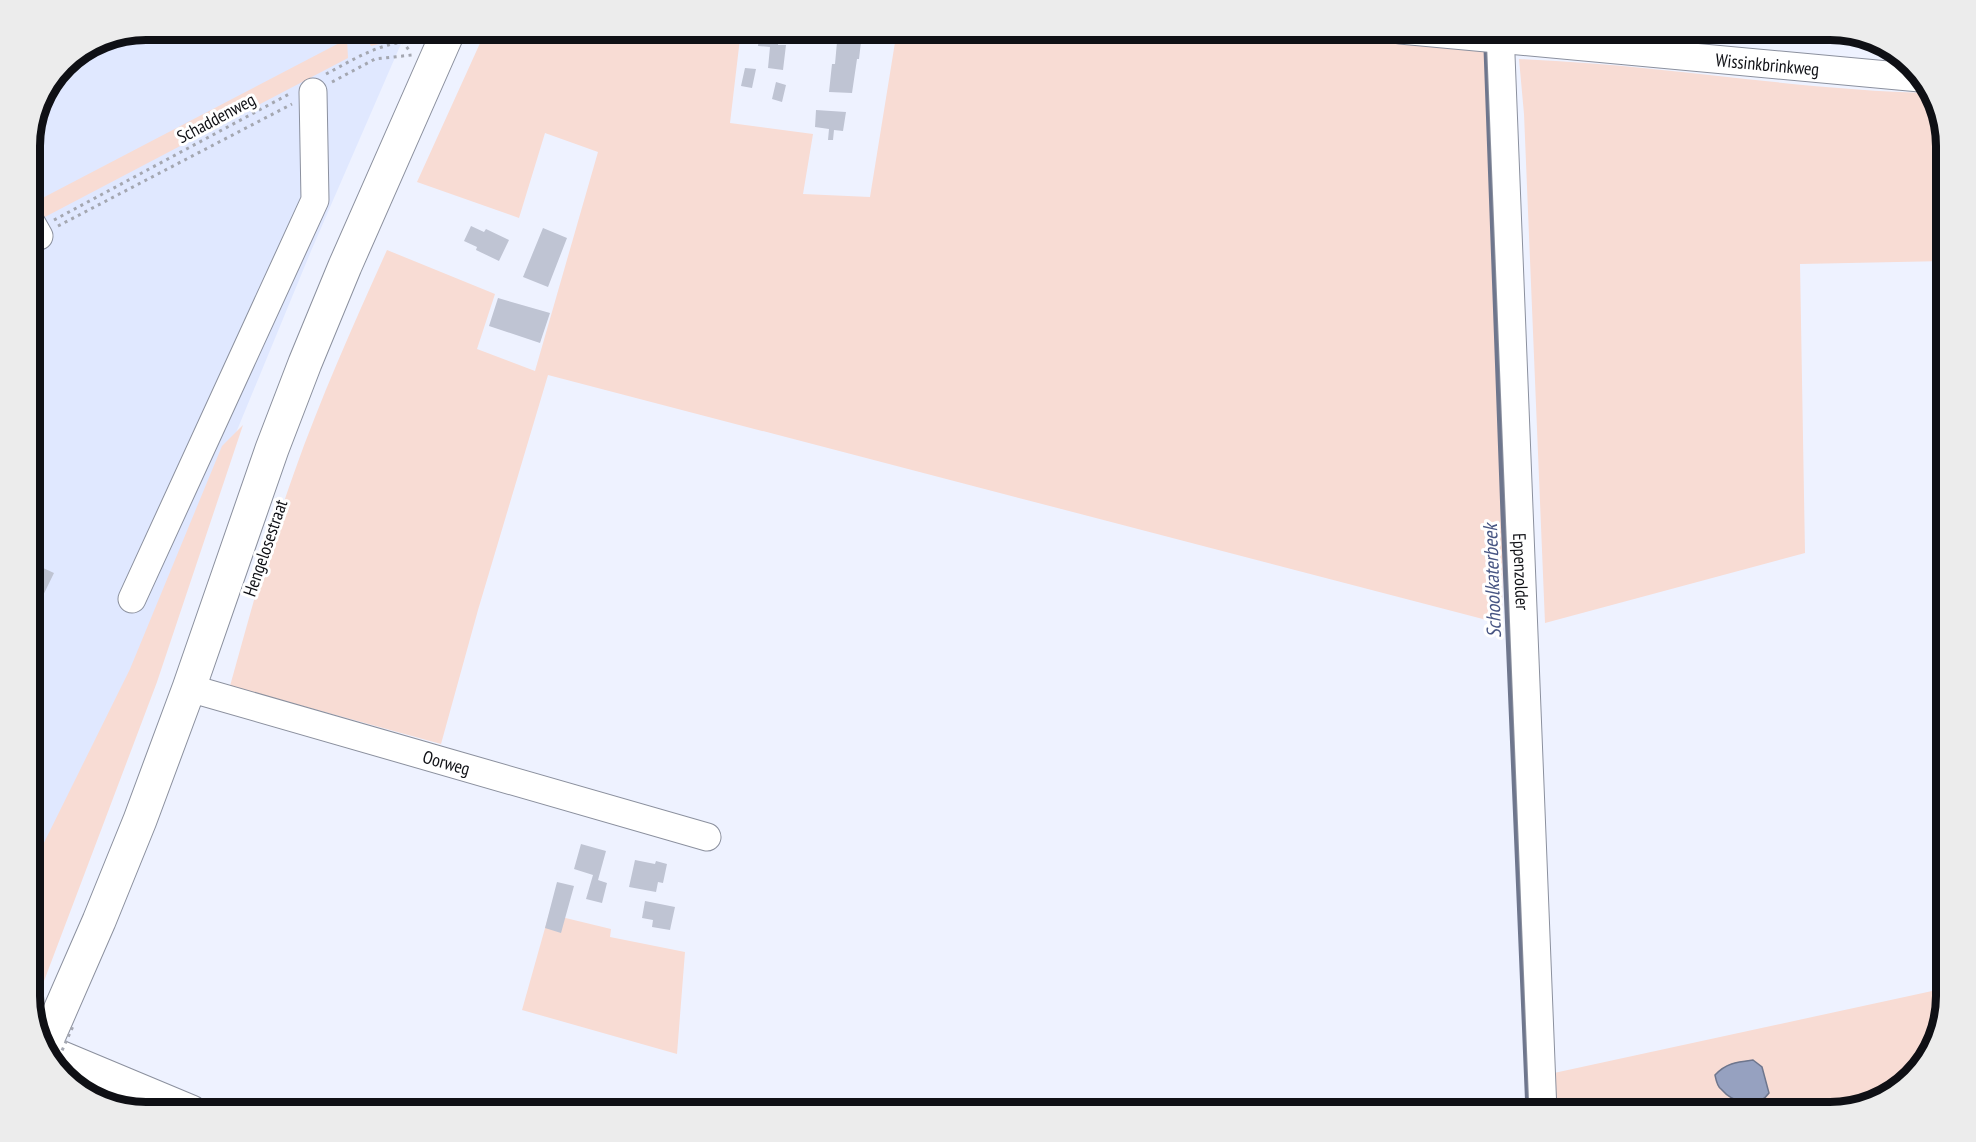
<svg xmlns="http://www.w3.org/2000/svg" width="1976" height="1142" viewBox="0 0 1976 1142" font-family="'PT Sans Narrow',sans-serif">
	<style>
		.built { fill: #e0e8ff }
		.green { fill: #f8dcd4 }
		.water { fill: #96a1c0; stroke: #6e768d; stroke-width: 1.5 }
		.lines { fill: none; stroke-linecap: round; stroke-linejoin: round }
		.stream { stroke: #6e768d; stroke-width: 5 }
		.building { fill: #bfc4d3 }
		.minor-casing { stroke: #8b909e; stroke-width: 29 }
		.major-casing { stroke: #8b909e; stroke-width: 35 }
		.highway-casing { stroke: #8b909e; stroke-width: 35 }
		.path { stroke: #a4a7b1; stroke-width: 3; stroke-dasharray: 3 4.5; stroke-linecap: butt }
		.minor { stroke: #fff; stroke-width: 27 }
		.major { stroke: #fff; stroke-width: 33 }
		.highway { stroke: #fff; stroke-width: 33 }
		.path-bridge { stroke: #a4a7b1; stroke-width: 3; stroke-dasharray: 3 4.5; stroke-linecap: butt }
		.labels { text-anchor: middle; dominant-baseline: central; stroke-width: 6; stroke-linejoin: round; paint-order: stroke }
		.street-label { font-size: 18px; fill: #0f1015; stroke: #fff }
		.water-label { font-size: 20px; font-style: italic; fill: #475583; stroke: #fff }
		.rim { fill: none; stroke: #0f1015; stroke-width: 8 }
	</style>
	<rect width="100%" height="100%" fill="#eef2ff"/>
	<path class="built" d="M147,30H407L311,251L30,932V139L39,102L64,64L102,39Z"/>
	<path class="green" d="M362,30H418L414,39L404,38L371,46Z
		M486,30H741L730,123L813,134L803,194L870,197L897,30H1292L1486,49L1503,515L1502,624L548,375L478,610L441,744L230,686C250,615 269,542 294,473C321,397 354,323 387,250L495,294L477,349L535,371L598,152L545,133L519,218L417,182Z
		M347,39L348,58L43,218L38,215L31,204Z
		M1519,59C1657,64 1793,90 1932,93L1946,139V261L1800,264L1805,553L1545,623L1524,114Z
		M243,425L157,682L41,989L36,992L31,1004L30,871L130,669L222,446Z
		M549,914L611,929L610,937L685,952L677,1054L522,1010Z
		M1946,988V996L1931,1053L1888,1096L1830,1112H1555L1554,1073Z"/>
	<path class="water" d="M1753,1060L1762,1067L1769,1093C1757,1110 1733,1103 1721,1089C1717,1086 1716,1080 1715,1075C1726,1063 1737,1062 1753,1060Z"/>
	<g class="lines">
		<path class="stream" d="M1486,49L1503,515L1528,1112"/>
	</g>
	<path class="building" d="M760,30H779L778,45H786L783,70L768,68L770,47L758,46Z
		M838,31L862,33L859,59H857L852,93L829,92L832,64H835Z
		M745,68L756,69L752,88L741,86Z
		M776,82L786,85L782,102L772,99Z
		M816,110L846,112L843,131L834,130L833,140H828L829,129L815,127Z
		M471,226L484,232L486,229L509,240L499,261L476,250L477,247L464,241Z
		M543,228L567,238L548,287L523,277Z
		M498,298L550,313L540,343L489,326Z
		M30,562L54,573L36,610L30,607Z
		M581,844L606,851L598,880L607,883L602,903L586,899L593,875L574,869Z
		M635,860L655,864L656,861L667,864L663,883L658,882L656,892L629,887Z
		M557,882L574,886L561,933L545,928Z
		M645,901L675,907L670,930L652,927L653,920L642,918Z"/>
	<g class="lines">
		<g class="minor-casing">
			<g id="minor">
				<path id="s1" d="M1400,30L1920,78"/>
				<path id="s2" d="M1500,30L1543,1112"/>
				<path d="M30,220L39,236"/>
				<path d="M132,599L315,200L313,92"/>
				<path id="s3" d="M189,688L707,837"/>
			</g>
		</g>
		<g class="major-casing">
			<path id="major" d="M44,1047L99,921L140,820L189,688L272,449L305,363L345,266L449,30"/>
		</g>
		<g class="highway-casing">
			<path id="highway" d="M45,1051L191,1112"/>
		</g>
		<path class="path" d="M326,74C351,61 374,46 403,42L411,53
			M332,82L375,59L412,55
			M54,220L291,93
			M58,226L292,104"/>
		<use href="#minor" class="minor"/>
		<use href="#major" class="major"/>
		<use href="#highway" class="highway"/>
		<path class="path-bridge" d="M56,1064L73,1026"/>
	</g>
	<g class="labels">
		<g class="street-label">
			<text stroke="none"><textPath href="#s1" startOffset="369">Wissinkbrinkweg</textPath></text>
			<text transform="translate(216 118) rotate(-28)">Schaddenweg</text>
			<text transform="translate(265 548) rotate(-71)">Hengelosestraat</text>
			<text stroke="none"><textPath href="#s2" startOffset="542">Eppenzolder</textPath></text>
			<text stroke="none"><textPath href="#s3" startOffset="268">Oorweg</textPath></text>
		</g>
		<g class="water-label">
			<text transform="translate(1492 581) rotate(-92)">Schoolkaterbeek</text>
		</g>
	</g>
	<path d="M0 0H1976V1142H0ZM146 40H1830A106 106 0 0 1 1936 146V996A106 106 0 0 1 1830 1102H146A106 106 0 0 1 40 996V146A106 106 0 0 1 146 40Z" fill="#ececec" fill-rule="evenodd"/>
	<path class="rim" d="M146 40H1830A106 106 0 0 1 1936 146V996A106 106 0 0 1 1830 1102H146A106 106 0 0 1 40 996V146A106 106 0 0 1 146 40Z"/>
</svg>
